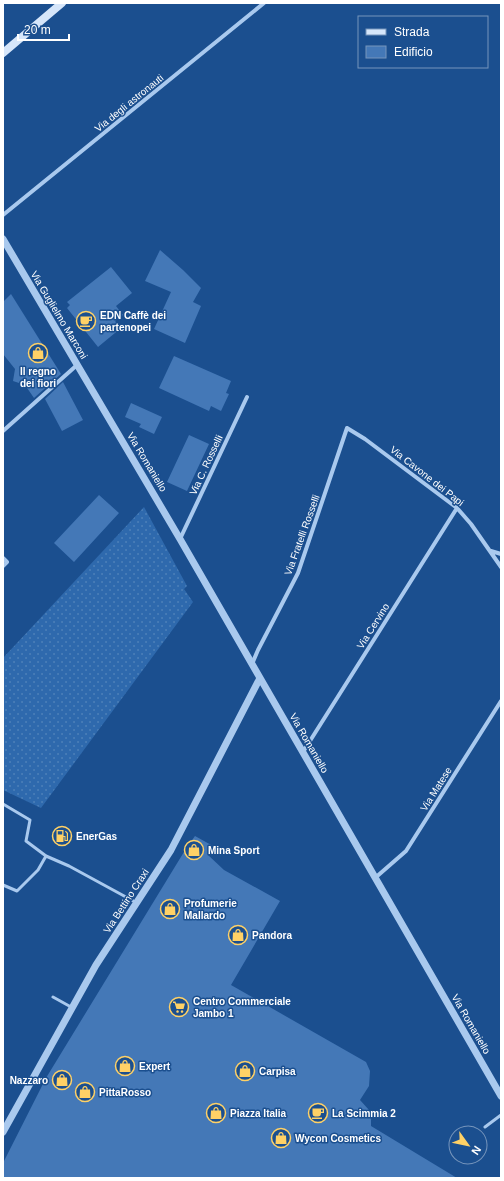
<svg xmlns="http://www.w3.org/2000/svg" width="504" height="1181" viewBox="0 0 504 1181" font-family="Helvetica,sans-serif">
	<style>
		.grass { fill: url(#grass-dots) }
		.building { fill: #4478b7 }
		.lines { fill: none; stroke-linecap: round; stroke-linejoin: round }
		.service { stroke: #a9c9ee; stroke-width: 3 }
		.minor { stroke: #a9c9ee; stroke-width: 4 }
		.tertiary { stroke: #a9c9ee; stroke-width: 7 }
		.secondary { stroke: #d6e6fa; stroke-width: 8 }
		.labels { text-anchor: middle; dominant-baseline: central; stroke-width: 3; stroke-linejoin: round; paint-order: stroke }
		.street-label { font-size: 10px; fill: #fff; stroke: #1b4f8f }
		.poi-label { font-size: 10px; font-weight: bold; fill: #fff; stroke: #1b4f8f; text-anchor: start }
	</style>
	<defs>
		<pattern id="grass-dots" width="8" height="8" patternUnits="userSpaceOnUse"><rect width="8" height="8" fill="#2e69ad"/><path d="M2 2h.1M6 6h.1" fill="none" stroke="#4d80b9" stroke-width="1.8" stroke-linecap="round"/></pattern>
	</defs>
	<rect width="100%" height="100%" fill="#1b4f8f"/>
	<path class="grass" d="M144,507L187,586L184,589L193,602L41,808L3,790V658Z"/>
	<path class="building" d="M160,250L183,270L201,288L193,302L201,306L185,343L154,329L171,292L145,281Z
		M111,267L132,293L116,306L123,315L115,321L121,328L98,347L67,308L70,305L67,302Z
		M11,294L61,374L34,398L25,385L13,381L15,369L3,354V302Z
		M174,356L231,381L226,393L229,394L221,411L211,406L209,411L159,388Z
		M63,382L83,420L62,431L45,399Z
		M131,403L162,417L154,434L139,427L141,424L125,417Z
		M189,435L209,444L187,491L167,482Z
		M99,495L119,513L74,562L54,543Z
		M195,836L213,846L208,855L224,870L280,901L231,985L366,1062L370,1071L369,1086L360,1100L369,1110L371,1115V1126L457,1178H3V1163L46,1078L187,847Z"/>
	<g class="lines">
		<path class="service" d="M3,804L30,820L26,841L46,856L69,866L137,903
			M3,885L17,891L38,870L46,856
			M53,997L71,1007
			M485,1127L501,1115"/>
		<path class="minor" d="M3,215L264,3
			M3,431L77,365
			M180,539L247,397
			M491,551L501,554
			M3,558L7,562L3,566
			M252,664L258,650L298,573L347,428L365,439L457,508L471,524L501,567
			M303,752L457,508
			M375,878L406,851L501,701"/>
		<path class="tertiary" d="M3,239L180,539L501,1096
			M3,1132L96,965L171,850L260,678"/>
		<path class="secondary" d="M3,53L62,3"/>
	</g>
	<defs>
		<g id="cafe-ring" transform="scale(1)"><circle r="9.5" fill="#1b4f8f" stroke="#ffd166" stroke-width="1.5"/><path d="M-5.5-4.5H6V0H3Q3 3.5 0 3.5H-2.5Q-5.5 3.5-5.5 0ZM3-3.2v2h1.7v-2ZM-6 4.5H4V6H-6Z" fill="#ffd166"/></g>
		<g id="shop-ring" transform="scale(1)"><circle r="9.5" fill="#1b4f8f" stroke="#ffd166" stroke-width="1.5"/><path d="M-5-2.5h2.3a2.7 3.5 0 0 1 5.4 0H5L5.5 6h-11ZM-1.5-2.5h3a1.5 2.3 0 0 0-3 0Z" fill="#ffd166"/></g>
		<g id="fuel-ring" transform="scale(1)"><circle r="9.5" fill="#1b4f8f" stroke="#ffd166" stroke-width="1.5"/><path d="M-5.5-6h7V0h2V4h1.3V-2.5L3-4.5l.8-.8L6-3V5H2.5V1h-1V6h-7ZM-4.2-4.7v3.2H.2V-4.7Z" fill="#ffd166"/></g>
		<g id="supermarket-ring" transform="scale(1)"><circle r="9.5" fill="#1b4f8f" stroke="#ffd166" stroke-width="1.5"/><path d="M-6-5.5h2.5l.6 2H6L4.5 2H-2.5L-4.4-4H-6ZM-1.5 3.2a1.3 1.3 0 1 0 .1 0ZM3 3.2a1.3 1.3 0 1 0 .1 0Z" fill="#ffd166"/></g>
	</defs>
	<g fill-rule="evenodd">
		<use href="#cafe-ring" x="86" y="321"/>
		<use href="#shop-ring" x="38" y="353"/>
		<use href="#fuel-ring" x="62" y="836"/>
		<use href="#shop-ring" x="194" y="850"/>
		<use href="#shop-ring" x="170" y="909"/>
		<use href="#shop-ring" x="238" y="935"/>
		<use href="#supermarket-ring" x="179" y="1007"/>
		<use href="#shop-ring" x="125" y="1066"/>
		<use href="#shop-ring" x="245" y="1071"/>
		<use href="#shop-ring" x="62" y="1080"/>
		<use href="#shop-ring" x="85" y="1092"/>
		<use href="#shop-ring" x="216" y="1113"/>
		<use href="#cafe-ring" x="318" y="1113"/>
		<use href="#shop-ring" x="281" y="1138"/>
	</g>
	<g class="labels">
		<g class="street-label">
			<text transform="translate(129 103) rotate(-39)">Via degli astronauti</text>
			<text transform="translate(59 315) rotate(59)">Via Guglielmo Marconi</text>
			<text transform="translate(147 462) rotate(59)">Via Romaniello</text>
			<text transform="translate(206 465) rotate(-65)">Via C. Rosselli</text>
			<text transform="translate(427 476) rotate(38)">Via Cavone dei Papi</text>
			<text transform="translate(302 535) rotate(-70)">Via Fratelli Rosselli</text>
			<text transform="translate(373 626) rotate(-58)">Via Cervino</text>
			<text transform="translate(309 743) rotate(60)">Via Romaniello</text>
			<text transform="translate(436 789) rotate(-58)">Via Matese</text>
			<text transform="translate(126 901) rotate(-57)">Via Bettino Craxi</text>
			<text transform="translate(471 1024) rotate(60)">Via Romaniello</text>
		</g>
		<g class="poi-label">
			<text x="100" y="315">EDN Caffè dei<tspan x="100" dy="12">partenopei</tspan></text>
			<text x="38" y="371" text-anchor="middle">Il regno<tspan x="38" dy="12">dei fiori</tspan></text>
			<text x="76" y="836">EnerGas</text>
			<text x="208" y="850">Mina Sport</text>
			<text x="184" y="903">Profumerie<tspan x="184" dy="12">Mallardo</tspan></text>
			<text x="252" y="935">Pandora</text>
			<text x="193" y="1001">Centro Commerciale<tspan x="193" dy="12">Jambo 1</tspan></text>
			<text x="139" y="1066">Expert</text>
			<text x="259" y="1071">Carpisa</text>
			<text x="48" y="1080" text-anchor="end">Nazzaro</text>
			<text x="99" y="1092">PittaRosso</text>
			<text x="230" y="1113">Piazza Italia</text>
			<text x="332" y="1113">La Scimmia 2</text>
			<text x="295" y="1138">Wycon Cosmetics</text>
		</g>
	</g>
	<rect width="504" height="1181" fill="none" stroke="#ffffff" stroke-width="8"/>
	<rect x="358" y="16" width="130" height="52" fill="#1b4f8f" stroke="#7695bc"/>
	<rect x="366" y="29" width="20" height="6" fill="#d6e6fa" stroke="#7695bc"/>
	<text x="394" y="36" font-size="12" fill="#ffffff">Strada</text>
	<rect x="366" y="46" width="20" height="12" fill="#4478b7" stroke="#7695bc"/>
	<text x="394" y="56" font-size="12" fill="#ffffff">Edificio</text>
	<g transform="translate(468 1145) rotate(123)"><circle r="19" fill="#1b4f8f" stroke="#7695bc"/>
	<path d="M0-3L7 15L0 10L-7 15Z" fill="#ffd166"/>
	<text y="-6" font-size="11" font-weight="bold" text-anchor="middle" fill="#ffffff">N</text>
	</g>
	<path d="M18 34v6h51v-6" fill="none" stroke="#ffffff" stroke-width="2"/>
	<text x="24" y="34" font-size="12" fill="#ffffff" stroke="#1b4f8f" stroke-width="3" paint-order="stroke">20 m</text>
</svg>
